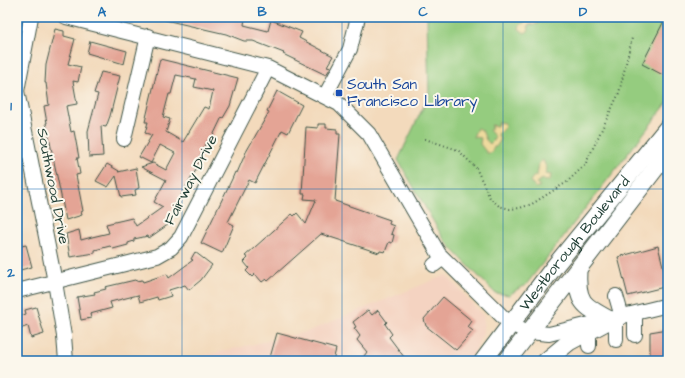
<svg xmlns="http://www.w3.org/2000/svg" width="685" height="378" viewBox="0 0 685 378" font-family="'Architects Daughter',sans-serif">
	<style>
		.built { fill: #f4d3c1 }
		.green { fill: #95cc7f; stroke: #5a845a }
		.sand { fill: #eeda9e; stroke: #868c69 }
		.building { fill: #e4a495; fill-rule: evenodd }
		.lines { fill: none; stroke-linecap: round; stroke-linejoin: round }
		.minor-casing { stroke: #3f5548; stroke-width: 16 }
		.major-casing { stroke: #3f5548; stroke-width: 19 }
		.path { stroke: #3f5548; stroke-width: 2; stroke-dasharray: 1 3; stroke-linecap: butt }
		.minor { stroke: #fff; stroke-width: 14 }
		.major { stroke: #fff; stroke-width: 17 }
		.grid { fill: none; stroke: #1f6fb2; stroke-width: 1; stroke-opacity: 0.55 }
		.transit-dot { fill: #1a4fb4; stroke: #fbf7ec; stroke-width: 1.5 }
		.labels { text-anchor: middle; dominant-baseline: central; stroke-width: 4; stroke-linejoin: round; paint-order: stroke }
		.transit-label { font-size: 15px; fill: #164399; stroke: #fbf7ec; text-anchor: start }
		.street-label { font-size: 15px; fill: #1f3d34; stroke: #fbf7ec }
		.neatline { fill: none; stroke: #1f6fb2; stroke-width: 1.5 }
		.grid-label { font-size: 13px; text-anchor: middle; font-weight: bold; fill: #1f6fb2 }
	</style>
	<rect width="100%" height="100%" fill="#fbf7ec"/>
	<filter id="ink" filterUnits="userSpaceOnUse"><feTurbulence type="fractalNoise" baseFrequency=".025" numOctaves="2"/><feDisplacementMap in="SourceGraphic" scale="8" xChannelSelector="R" yChannelSelector="G"/><feConvolveMatrix kernelMatrix="1 2 1 2 8 2 1 2 1" color-interpolation-filters="sRGB"/></filter>
	<filter id="wash" filterUnits="userSpaceOnUse"><feTurbulence type="fractalNoise" baseFrequency=".012" numOctaves="4" result="noise"/><feDisplacementMap in="SourceGraphic" scale="16" xChannelSelector="R" yChannelSelector="G"/><feGaussianBlur stdDeviation="0.9" result="paint"/><feColorMatrix in="noise" values="0 0 0 0 0 0 0 0 0 0 0 0 0 0 0 0 0 1.4 0 .05"/><feComposite in="paint" operator="in"/></filter>
	<g filter="url(#wash)">
		<rect width="100%" height="100%" fill="#f3dabc"/>
		<path class="built" d="M446,275L484,317L483,333L470,361H181L306,332Z"/>
		<path class="green" d="M427,17H668V102L525,286L521,287L509,295L495,293L454,251L443,238L398,160L429,95Z"/>
		<path class="sand" d="M525,17H544L545,18L538,19V24L528,25L529,30L525,33L519,29L520,25L525,22Z
			M499,122L505,123V127L498,134L500,141L496,147H494L491,153H487L480,144L481,138L473,137L477,128L482,130L486,140L490,144L495,137L489,130L492,128L491,125L497,126Z
			M543,160L547,169L545,174L551,175L550,180L545,181L543,179L536,183L540,186L535,188L530,181L534,176H537L539,163Z"/>
		<g id="blocks">
			<path class="building" d="M165,17H240L245,18L244,25L268,31L271,20L302,32L299,38L333,56L327,66L331,67L326,75L287,56L283,54L284,53L253,41H244L226,34L165,20Z
				M666,17H668V66L663,75L642,64Z
				M55,29L64,31V36L75,39L68,64L81,67L78,82L73,81L77,104L66,106L71,132L74,131L79,158H77L80,174L76,175L83,211L81,212L82,215L66,220L46,123H47L44,106L49,105L46,83H45L46,65Z
				M90,41L127,51L124,64L87,53Z
				M160,59L238,78L230,106L223,118L222,117L210,142L208,140L200,156L196,170L172,211L175,213L169,224L149,238L148,236L134,239V241L128,243V245L113,249L110,246L95,250V253L70,257L66,234L79,230L81,240L92,237L109,233L106,224L132,218L136,226L163,207L154,202L166,180L141,167L153,163L166,170L175,153L160,145L151,163L139,157L152,135L145,133L148,122H145ZM176,75L196,79L194,87L213,91L209,109L204,107L183,142L166,132L170,119L163,117L169,94H171Z
				M101,72L120,76L110,116L106,127L101,126L103,156L89,157L88,131L98,94L94,93Z
				M277,91L302,105L288,133L282,130L255,183L249,180L228,222L234,225L222,253L201,243L232,179L235,172L237,173L246,152L269,112L267,111Z
				M318,124H326V128L337,129V134H340L335,201L390,220L389,224L394,226L391,234L394,235L392,243L389,242L385,252L380,251L379,253L321,234L268,281L266,279L262,282L255,274L252,277L246,271L249,268L244,262L248,258L245,256L292,214L294,216L297,213L306,224L316,200L304,199L305,194H302L306,127L318,128Z
				M107,164L119,171L118,172L136,168L139,188L135,190L136,195L121,197L116,176L108,187L96,181Z
				M26,245L32,267L20,270L17,258V247Z
				M658,246L668,286L628,296L618,257Z
				M195,252L212,265L201,280L189,290L185,285L169,290L171,296L158,300L157,297L140,302L138,295L110,302L112,308L90,314L91,318L81,320L77,297L95,294L94,292L106,289L105,287L135,280L136,281L142,280L143,282L167,274L169,278L193,260L191,259Z
				M443,297L472,321L468,327L473,331L456,350L426,326L424,319Z
				M36,307L44,334L31,338L28,326L17,330V317L26,314L25,310Z
				M368,310L372,315L378,310L387,322L385,324L392,334L389,337L407,361H368L364,356L367,352L357,340L360,336L354,328L356,327L353,322Z
				M668,329V361H650V332Z
				M277,333L336,349L333,361H269Z"/>
		</g>
	</g>
	<g filter="url(#ink)">
		<use href="#blocks" fill-opacity="0" stroke="#3f5548" stroke-width="1"/>
		<g class="lines">
			<g class="minor-casing">
				<path id="minor" d="M31,17L17,91L55,282L64,336L66,361
					M66,17L268,68L339,104L369,134L439,254L510,324L529,332L549,334L668,305
					M325,96L350,49L358,17
					M124,139L148,36
					M434,265L443,258
					M17,291L157,256L171,248L181,237L268,68
					M616,296L622,317
					M616,319V340
					M589,331V346
					M635,335V314"/>
			</g>
			<g class="major-casing">
				<g id="major">
					<path d="M578,270C576,303 584,306 610,320"/>
					<path id="s1" d="M483,361L554,267L668,127"/>
					<path d="M507,361L668,152"/>
					<path d="M546,361L569,342L610,320"/>
				</g>
			</g>
			<path class="path" d="M425,139L458,150L476,168L490,198L499,206L510,209L520,208L532,204L567,182L585,165L619,93L632,38"/>
			<use href="#minor" class="minor"/>
			<use href="#major" class="major"/>
		</g>
	</g>
	<path class="grid" d="M182,17V361M342,17V361M503,17V361M17,189H668"/>
	<rect class="transit-dot" x="335" y="89" width="8" height="8" rx="2"/>
	<g class="labels">
		<g class="transit-label">
			<text x="347" y="84">South San<tspan x="347" dy="17">Francisco Library</tspan></text>
		</g>
		<g class="street-label">
			<text transform="translate(191 180) rotate(-63)">Fairway Drive</text>
			<text transform="translate(53 186) rotate(79)">Southwood Drive</text>
			<text stroke="none"><textPath href="#s1" startOffset="149">Westborough Boulevard</textPath></text>
		</g>
	</g>
	<rect width="685" height="378" fill="none" stroke="#fbf7ec" stroke-width="44"/>
	<rect x="22" y="22" width="641" height="334" class="neatline"/>
	<g class="grid-label">
		<text x="102" y="16">A</text>
		<text x="262" y="16">B</text>
		<text x="423" y="16">C</text>
		<text x="583" y="16">D</text>
		<text x="11" y="110">1</text>
		<text x="11" y="277">2</text>
	</g>
</svg>
